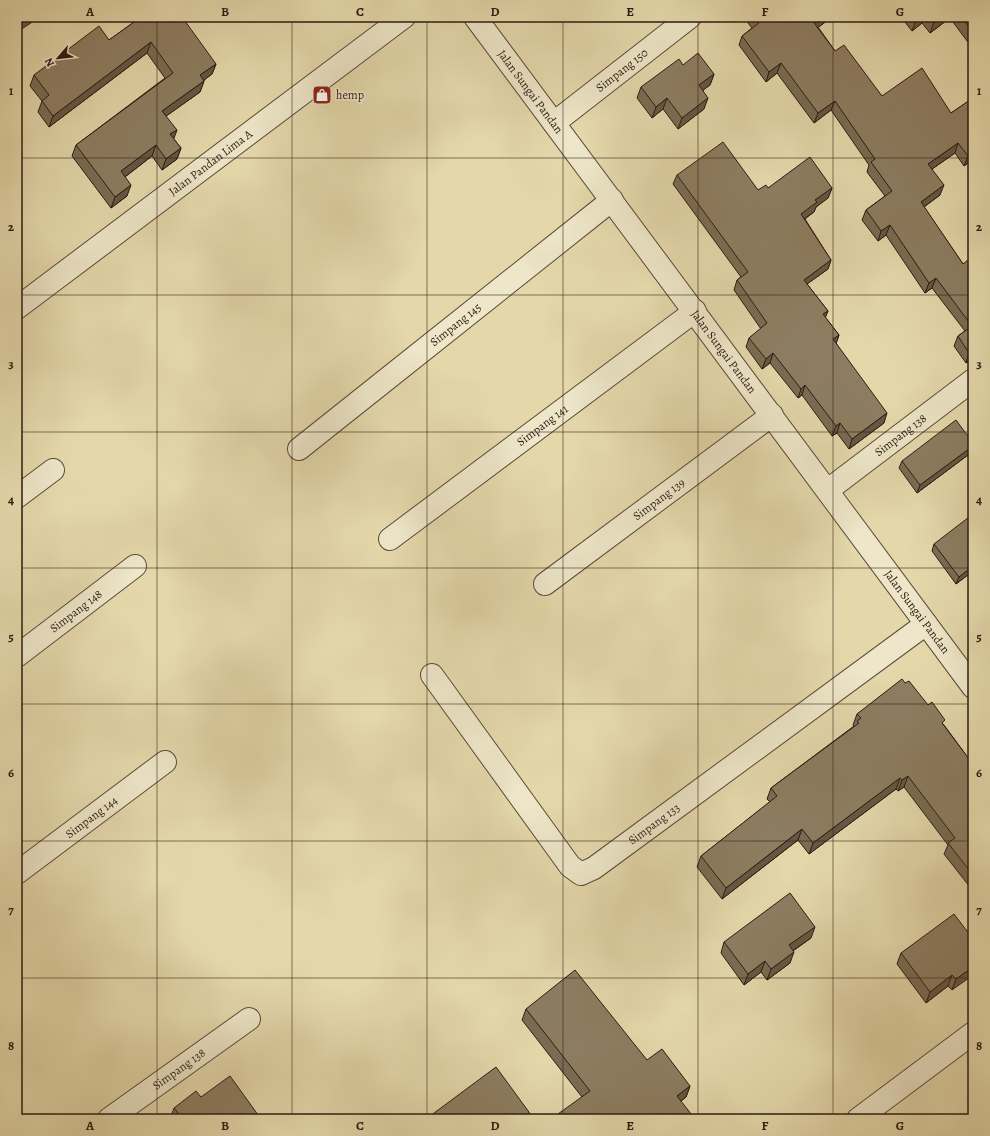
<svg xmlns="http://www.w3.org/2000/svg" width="990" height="1136" viewBox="0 0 990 1136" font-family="Alegreya,serif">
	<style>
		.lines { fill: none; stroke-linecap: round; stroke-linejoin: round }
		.minor-casing { stroke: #5c4a38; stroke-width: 24 }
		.minor { stroke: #ede6c8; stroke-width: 22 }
		.wall { fill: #796c53; stroke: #2e1a11 }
		.shaded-wall { fill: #635844; stroke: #2e1a11 }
		.building { fill: #8d7d61; stroke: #2e1a11 }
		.grid { fill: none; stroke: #2e1a11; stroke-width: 1; stroke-opacity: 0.55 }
		.labels { text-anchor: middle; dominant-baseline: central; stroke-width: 3.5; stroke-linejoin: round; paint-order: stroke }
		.street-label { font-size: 12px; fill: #2e1a11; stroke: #ede6c8 }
		.poi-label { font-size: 12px; fill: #2e1a11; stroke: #ede6c8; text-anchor: start }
		.neatline { fill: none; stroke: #2e1a11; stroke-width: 1.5 }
		.grid-label { font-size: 13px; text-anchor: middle; font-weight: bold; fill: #2e1a11 }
	</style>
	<rect width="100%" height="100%" fill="#e4d8ab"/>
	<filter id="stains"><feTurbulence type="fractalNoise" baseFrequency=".005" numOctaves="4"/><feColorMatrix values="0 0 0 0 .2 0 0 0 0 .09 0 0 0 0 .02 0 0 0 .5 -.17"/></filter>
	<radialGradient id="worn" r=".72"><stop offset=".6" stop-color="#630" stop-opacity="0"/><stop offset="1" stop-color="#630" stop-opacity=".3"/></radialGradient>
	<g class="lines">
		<g class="minor-casing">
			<g id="minor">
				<path id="s1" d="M475,17L973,687"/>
				<path id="s2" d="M554,123L690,17"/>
				<path id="s3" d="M17,308L404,17"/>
				<path id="s4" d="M299,449L612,200"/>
				<path id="s5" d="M828,490L973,380"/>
				<path d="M17,497L53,470"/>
				<path id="s6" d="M390,539L695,311"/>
				<path id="s7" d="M545,584L772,415"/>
				<path id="s8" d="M17,656L135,566"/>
				<path id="s9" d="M432,675L570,866L581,874L594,868L926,624"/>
				<path id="s10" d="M17,873L165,762"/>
				<path id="s11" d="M109,1119L249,1019"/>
				<path d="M858,1119L973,1033"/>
			</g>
		</g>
		<use href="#minor" class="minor"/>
	</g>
	<path class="wall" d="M141,17L216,64L212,74L204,80V81L200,92L166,116L173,138L181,148L177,159L162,170L152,156L125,177L127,196L111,208L72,156L76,145L165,78L147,53L49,127L38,112L42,101L30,86L34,75L109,40Z
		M750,17H832L818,27L835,51L882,96L951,113L973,98V159L964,166L955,153L932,169L940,195L924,207L963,264L973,267V358L966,363L954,346L958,336L965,331L932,288L925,293L886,235L878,241L862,220L866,210L885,196L867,172L869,165L831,110L814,123L777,73L766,82L739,45L742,36L752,28L748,23Z
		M901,17H973V49L950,18L930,33L922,23L912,31Z
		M683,65L714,74L710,85L703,90L704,109L678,129L663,109L652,118L637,98L641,87Z
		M677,175L758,190L768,188H832L828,198L816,207L814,212L805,219L831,260L828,269L807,284L828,311L825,317L839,335L836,343L884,423L849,449L837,433L832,436L802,395L798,398L770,363L762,369L746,347L749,338L761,329L734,290L737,280L741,277L673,184Z
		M973,443V449L972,452L917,493L899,468L902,461Z
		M934,544L973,571L956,584L932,551Z
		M905,683L944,725L969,759L973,756V891L944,854L948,845L904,787L898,791L896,789L809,854L798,840L722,899L697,867L701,856L770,802L767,799L771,788L854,726L853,725L857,714Z
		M811,938L793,951L790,963L767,980L761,972L744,985L721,953L724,942Z
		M973,939L952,990L948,986L926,1003L897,964L901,953Z
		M526,1009L647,1060L690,1086L686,1097L681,1101L582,1097L522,1020Z
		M201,1097L261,1119H170L174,1108Z"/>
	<path class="shaded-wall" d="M29,17H40L17,32V25Z
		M822,17H832L811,33L814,23Z
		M920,17H924L922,23L912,31L916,20Z
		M941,17H951L930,33L934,22Z
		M151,42L147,53L49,127L53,116Z
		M781,63L777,73L766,82L769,72Z
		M216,64L212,74L196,86L200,75Z
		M714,74L710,85L695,96L699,85Z
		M204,81L200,92L158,122L162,111Z
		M667,98L663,109L652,118L656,107Z
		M708,98L704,109L678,129L682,118Z
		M835,101L831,110L814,123L818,113Z
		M177,130L173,141L170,134Z
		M958,143L955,153L925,174L928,164Z
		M156,145L152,156L118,182L121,171Z
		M181,148L177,159L162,170L166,159Z
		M973,152V159L964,166L968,156Z
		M131,185L127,196L111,208L115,197Z
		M944,185L940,195L917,212L921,202Z
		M832,188L828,198L816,207L814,212L798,223L801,214L815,200Z
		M890,225L886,235L878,241L881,231Z
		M831,260L828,269L800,289L804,280Z
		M936,278L932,288L925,293L929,283Z
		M828,311L824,321L823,314Z
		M839,335L836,344L833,339Z
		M973,350V358L966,363L969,353Z
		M773,353L770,363L762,369L766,359Z
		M805,385L802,395L798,398L801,389Z
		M887,413L884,423L849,449L852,439Z
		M840,423L837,433L832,436L836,426Z
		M973,446V449L972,452L917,493L920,485Z
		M973,566V571L956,584L959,577Z
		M908,776L904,787L898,791L902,780Z
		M900,778L896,789L809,854L813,843Z
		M802,829L798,840L722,899L726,888Z
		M815,927L811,938L785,956L789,945Z
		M794,952L790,963L767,980L771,969Z
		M765,961L761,972L744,985L748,974Z
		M973,967V975L952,990L956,979Z
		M952,975L948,986L926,1003L930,992Z
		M690,1086L686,1097L673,1107L677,1096Z"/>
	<path class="building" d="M17,17H29L17,25Z
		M141,17H182L216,64L200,75L204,81L162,111L177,130L170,134L181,148L166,159L156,145L121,171L131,185L115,197L76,145L173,73L151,42L53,116L42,101L49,95L34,75L99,26L109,40Z
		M754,17H822L814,23L835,51L844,45L882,96L922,68L951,113L973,98V152L968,156L958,143L928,164L944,185L921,202L963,264L968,260L973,267V350L969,353L958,336L972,326L936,278L929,283L890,225L881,231L866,210L892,191L871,162L875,159L835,101L818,113L781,63L769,72L742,36L759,23Z
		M914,17H920L916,20Z
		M930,17H941L934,22Z
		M962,17H973V33Z
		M698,53L714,74L699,85L708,98L682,118L667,98L656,107L641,87L679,59L683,65Z
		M723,142L758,190L766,185L768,188L810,157L832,188L815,200L817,202L801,214L831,260L804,280L828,311L823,314L839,335L833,339L887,413L852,439L840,423L836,426L805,385L801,389L773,353L766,359L749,338L767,323L737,280L748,272L677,175Z
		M956,420L973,443V446L920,485L902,461Z
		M973,514V566L959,577L934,544Z
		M902,679L905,683L909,681L928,705L932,702L945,720L942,723L969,759L973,756V875L948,843L955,838L908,776L902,780L900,778L813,843L802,829L726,888L701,856L777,796L771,788L859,723L857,721L861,718L857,714Z
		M790,893L815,927L789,945L794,952L771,969L765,961L748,974L724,942Z
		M954,914L973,939V967L956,979L952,975L930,992L901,953Z
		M575,970L647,1060L662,1049L690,1086L677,1096L695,1119H551L590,1091L526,1009Z
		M496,1067L534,1119H426Z
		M230,1076L261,1119H173L179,1114L174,1108L196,1091L201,1097Z"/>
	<path class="grid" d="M157,17V1119M292,17V1119M427,17V1119M563,17V1119M698,17V1119M833,17V1119M17,158H973M17,295H973M17,432H973M17,568H973M17,704H973M17,841H973M17,978H973"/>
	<defs>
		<g id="shop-square" transform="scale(1)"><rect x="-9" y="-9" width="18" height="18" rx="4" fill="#8f2418" stroke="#ede6c8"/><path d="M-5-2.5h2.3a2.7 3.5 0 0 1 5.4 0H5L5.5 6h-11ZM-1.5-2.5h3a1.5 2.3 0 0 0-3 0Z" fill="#fff"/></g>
	</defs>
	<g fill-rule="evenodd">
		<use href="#shop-square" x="322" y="95"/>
	</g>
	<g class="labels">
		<g class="street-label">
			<text stroke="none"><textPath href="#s2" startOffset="86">Simpang 150</textPath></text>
			<text stroke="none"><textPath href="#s1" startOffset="93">Jalan Sungai Pandan</textPath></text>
			<text stroke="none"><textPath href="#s3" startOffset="242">Jalan Pandan Lima A</textPath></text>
			<text stroke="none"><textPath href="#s4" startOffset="200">Simpang 145</textPath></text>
			<text stroke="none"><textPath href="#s1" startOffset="417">Jalan Sungai Pandan</textPath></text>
			<text stroke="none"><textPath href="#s6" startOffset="190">Simpang 141</textPath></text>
			<text stroke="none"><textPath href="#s5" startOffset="91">Simpang 138</textPath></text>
			<text stroke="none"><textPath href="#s7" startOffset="142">Simpang 139</textPath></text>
			<text stroke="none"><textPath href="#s8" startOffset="74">Simpang 148</textPath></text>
			<text stroke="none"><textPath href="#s1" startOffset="741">Jalan Sungai Pandan</textPath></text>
			<text stroke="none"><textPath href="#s10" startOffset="93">Simpang 144</textPath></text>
			<text stroke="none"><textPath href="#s9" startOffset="338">Simpang 133</textPath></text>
			<text stroke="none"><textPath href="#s11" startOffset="86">Simpang 138</textPath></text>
		</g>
		<g class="poi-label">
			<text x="336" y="95">hemp</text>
		</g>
	</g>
	<rect width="990" height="1136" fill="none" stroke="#e4d8ab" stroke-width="44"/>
	<g transform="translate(58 58) rotate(242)" stroke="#ede6c8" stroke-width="3" paint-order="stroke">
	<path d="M0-3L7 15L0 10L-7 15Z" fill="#2e1a11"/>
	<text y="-6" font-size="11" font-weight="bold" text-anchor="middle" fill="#2e1a11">N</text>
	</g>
	<rect x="22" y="22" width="946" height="1092" class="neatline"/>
	<g class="grid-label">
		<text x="90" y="16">A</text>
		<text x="225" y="16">B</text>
		<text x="360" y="16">C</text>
		<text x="495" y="16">D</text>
		<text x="630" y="16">E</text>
		<text x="765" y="16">F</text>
		<text x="900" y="16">G</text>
		<text x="11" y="95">1</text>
		<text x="979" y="95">1</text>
		<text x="11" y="231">2</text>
		<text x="979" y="231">2</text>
		<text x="11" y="368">3</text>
		<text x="979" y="368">3</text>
		<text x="11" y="504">4</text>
		<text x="979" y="504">4</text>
		<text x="11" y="641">5</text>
		<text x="979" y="641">5</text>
		<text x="11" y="777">6</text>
		<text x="979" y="777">6</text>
		<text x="11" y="914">7</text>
		<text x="979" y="914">7</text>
		<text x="11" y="1050">8</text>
		<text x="979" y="1050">8</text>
		<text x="90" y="1130">A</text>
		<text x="225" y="1130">B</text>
		<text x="360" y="1130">C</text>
		<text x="495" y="1130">D</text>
		<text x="630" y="1130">E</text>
		<text x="765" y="1130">F</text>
		<text x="900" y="1130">G</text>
	</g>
	<rect width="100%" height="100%" filter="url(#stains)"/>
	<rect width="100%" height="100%" fill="url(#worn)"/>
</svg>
